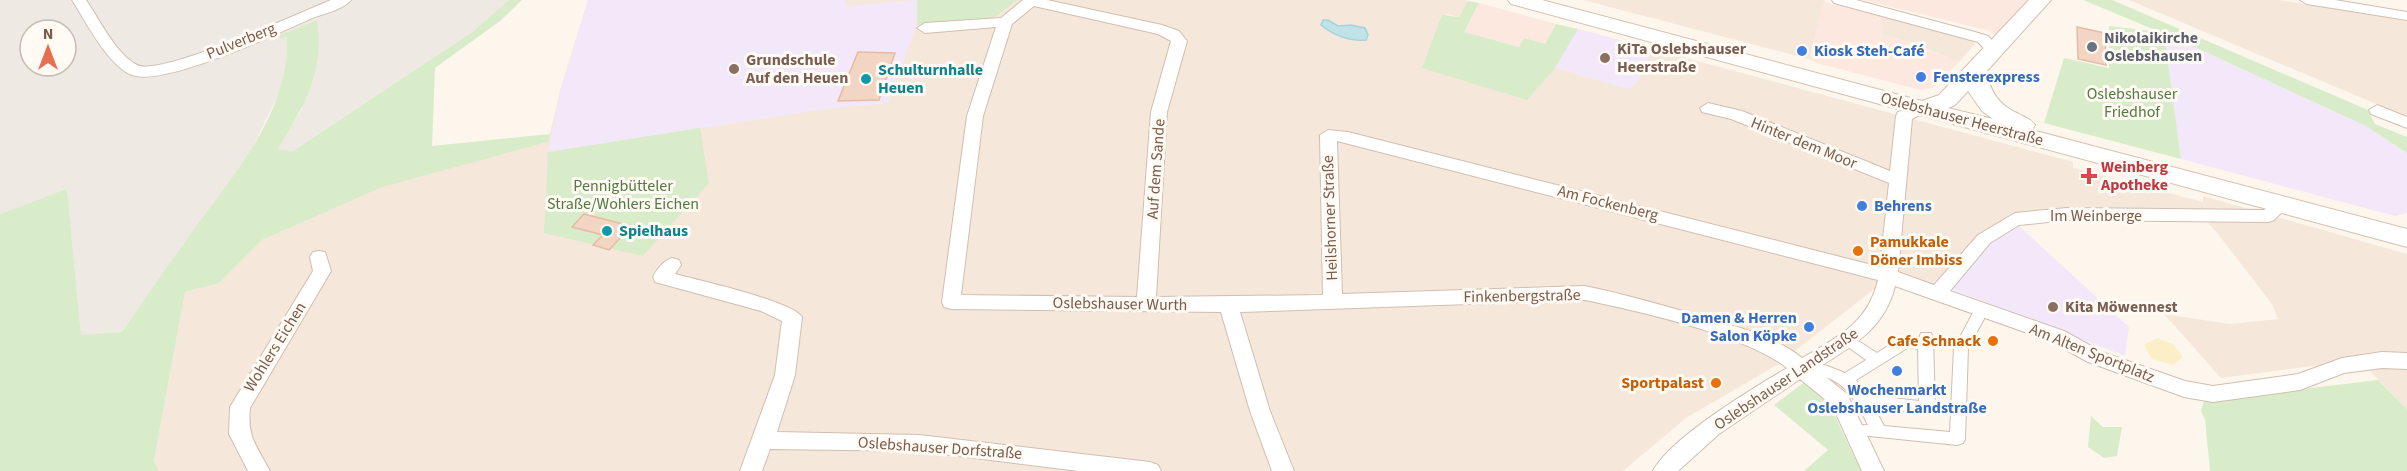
<svg xmlns="http://www.w3.org/2000/svg" width="2407" height="471" viewBox="0 0 2407 471" font-family="'Source Sans 3',sans-serif">
	<style>
		.residential { fill: #f5e8da }
		.commercial { fill: #fde8e0 }
		.industrial { fill: #efe9e4; fill-rule: evenodd }
		.education { fill: #f3e8fa }
		.green { fill: #d8ecc9 }
		.sand { fill: #fcefc7 }
		.water { fill: #bfe3e8; stroke: #a5d3da; stroke-width: 1.5 }
		.building { fill: #f3d5c3; stroke: #e6bba3; stroke-width: 1.5 }
		.lines { fill: none; stroke-linecap: round; stroke-linejoin: round }
		.pedestrian-casing { stroke: #d1beb0; stroke-width: 2 }
		.minor-casing { stroke: #d1beb0; stroke-width: 2 }
		.secondary-casing { stroke: #d6c0b0; stroke-width: 2 }
		.pedestrian { fill: #fff; fill-rule: evenodd }
		.minor { fill: #fff; fill-rule: evenodd }
		.secondary { fill: #fff; fill-rule: evenodd }
		.worship-dot { fill: #6b7280; stroke: #fffaf3; stroke-width: 2 }
		.shop-dot { fill: #3f7fe0; stroke: #fffaf3; stroke-width: 2 }
		.education-dot { fill: #8d6e63; stroke: #fffaf3; stroke-width: 2 }
		.culture-dot { fill: #0f9aa8; stroke: #fffaf3; stroke-width: 2 }
		.health-dot { fill: #e0444e; stroke: #fffaf3; stroke-width: 2 }
		.food-dot { fill: #e8710a; stroke: #fffaf3; stroke-width: 2 }
		.labels { text-anchor: middle; dominant-baseline: central; stroke-width: 6; stroke-linejoin: round; paint-order: stroke }
		.worship-label { font-size: 16px; font-weight: bold; fill: #5b616d; stroke: #fffaf3; text-anchor: start }
		.street-label { font-size: 16px; fill: #7a5c4d; stroke: #fffaf3 }
		.education-label { font-size: 16px; font-weight: bold; fill: #785e54; stroke: #fffaf3; text-anchor: start }
		.shop-label { font-size: 16px; font-weight: bold; fill: #366cbe; stroke: #fffaf3; text-anchor: start }
		.culture-label { font-size: 16px; font-weight: bold; fill: #0d838f; stroke: #fffaf3; text-anchor: start }
		.park-label { font-size: 16px; fill: #537a41; stroke: #fffaf3 }
		.health-label { font-size: 16px; font-weight: bold; fill: #be3a42; stroke: #fffaf3; text-anchor: start }
		.food-label { font-size: 16px; font-weight: bold; fill: #c56008; stroke: #fffaf3; text-anchor: end }
	</style>
	<rect width="100%" height="100%" fill="#fdf6ec"/>
	<path class="residential" d="M588,0H1466L1468,1L1459,17L1443,13L1555,68L1578,29L2073,162V168L2203,202V196L2407,254V409L2359,360L2221,378L2164,314L2230,324L2278,319L2272,304L2218,234L2197,210L2060,211L1981,236L1933,284L1903,272L1873,290L1777,365L1686,418L1623,471H159L154,461L185,292L219,283L262,240L382,186L548,142L560,91Z
		M1583,0H1825L1809,59Z
		M2129,0H2279L2407,20V117Z
		M1881,16L1971,39L1975,44L1959,62L1913,43L1882,35Z"/>
	<path class="commercial" d="M1863,0H2038L2001,37L1986,30Z
		M1824,2L1881,16L1882,35L1913,43L1959,62L1932,88L1921,90L1820,64L1809,59Z
		M1479,3L1556,24L1545,44L1520,47L1464,32Z"/>
	<path class="industrial" d="M0,0H509L471,33L293,151L277,149L302,109L287,37L289,63L280,91L247,159L122,332L81,336L67,190L0,214ZM30,30H66V66H30Z"/>
	<path class="education" d="M588,0H845L847,6L917,0V25L888,103L825,109L548,152L560,91Z
		M1578,29L1653,49L1638,82L1628,89L1555,68Z
		M2164,33L2366,126L2407,153V213L2395,216L2181,159Z
		M2017,224L2129,327L2125,356L1946,287L1988,245Z"/>
	<path class="green" d="M509,0H522L500,21L435,68L432,146L550,134L548,142L382,187L262,240L219,283L185,292L154,461L159,471H0V214L67,189L81,335L122,332C144,300 167,267 190,235C231,178 291,111 287,37L281,39L278,36L317,20C325,72 304,106 278,149L293,151L471,33Z
		M917,0H1017L998,15L989,18L917,25Z
		M2083,0H2112L2368,110L2375,124L2407,137V153L2366,126L2164,33L2181,159L2044,123L2064,58L2109,68V26L2160,32Z
		M1468,1L1479,3L1464,32L1519,47L1524,38L1545,44L1556,24L1578,29L1555,68L1527,100L1422,68L1442,15L1459,17Z
		M700,128L709,183L643,256L544,233L548,152Z
		M2378,380L2407,409V471H2210L2205,419L2201,411L2204,401Z
		M1806,381L1838,407L1831,408L1861,471H1804L1828,450L1774,405Z
		M2091,416L2103,427H2122L2117,456L2104,458L2088,447Z"/>
	<path class="sand" d="M2157,338L2173,344L2183,357L2173,365L2152,359L2144,345Z"/>
	<path class="water" d="M1328,20L1338,26L1351,25L1365,28L1368,35L1366,40C1350,42 1333,35 1321,25L1323,20Z"/>
	<path class="building" d="M2077,27L2105,33L2106,65L2078,59Z
		M858,52L895,53L879,100L838,101Z
		M584,214L615,222L631,226L609,250L593,245L603,235L572,227Z"/>
	<g class="lines">
		<g class="pedestrian-casing">
			<path id="pedestrian" d="M1978,312L1983,313L1985,317L1968,348L1965,439L1963,443L1957,445L1850,434L1847,430L1850,426L1868,425C1858,405 1848,384 1825,377C1816,374 1806,374 1797,371L1795,367L1797,363C1811,359 1832,367 1845,373L1866,360L1844,344L1842,340L1844,336L1849,335L1877,353C1892,344 1901,334 1919,338L1921,333H1931L1933,337L1935,408L1932,412L1927,414L1874,407L1884,426L1950,432L1954,348L1973,313ZM1909,347L1918,349L1919,401L1867,395L1856,380Z"/>
		</g>
		<g class="minor-casing">
			<path id="minor" d="M72,0H86C100,20 115,53 137,65C160,77 301,12 331,0H351C343,10 322,14 310,19C277,34 163,87 132,75C108,66 85,20 72,0Z
				M1023,0H1047L1162,25L1179,31L1187,41L1167,112L1156,297L1323,295L1320,135L1328,130L1348,132L1880,267L1889,183L1731,119L1702,112L1700,108L1708,103L1742,111L1890,171L1896,116L1898,112L1924,103L1930,104L1932,108L1912,119L1898,272L1934,285L1978,235L2015,213L2067,208L2264,210L2281,198L2290,204L2274,220L2268,222L2067,220L2019,225L1990,243L1950,291L2064,331L2102,352L2185,381L2213,386L2298,374L2342,358L2382,352L2407,353V369L2382,368L2344,373L2300,390L2213,402L2184,397L2088,362L2050,341L1895,286C1885,329 1851,347 1816,369L1847,394L1884,471H1862L1832,405L1800,379L1719,434L1678,471H1653C1670,438 1753,388 1787,368C1746,335 1638,311 1585,300L1240,312L1270,411L1294,471H1272L1250,411L1221,312L951,309L944,307L942,302L967,116L996,27L925,33L917,28L925,23L1001,18ZM1034,6L1158,34L1171,41L1151,112L1137,297L961,295L983,116L1012,24ZM1337,141L1878,280C1868,323 1838,337 1802,358C1772,334 1733,326 1696,315C1659,304 1623,294 1585,286L1342,294Z
				M1832,0H1856L1975,32L1988,36L2001,50L1998,53H1988L1978,42L1834,3Z
				M2300,0H2335L2407,12V20L2307,4Z
				M2377,105L2407,117V128L2371,114L2369,110Z
				M319,251L325,252L331,271L250,408C247,438 257,446 270,471H248L229,434L230,407L313,271L310,257L313,252Z
				M672,258L679,260L681,265L675,274C697,280 792,301 802,317L795,375L777,432L919,435L1150,462L1158,465L1161,471H1079L919,451L770,449L762,471H740L775,375L782,321L761,311L655,282L653,277C657,269 663,261 672,258Z"/>
		</g>
		<g class="secondary-casing">
			<path id="secondary" d="M1508,0H1542L1922,101L1939,95L2029,0H2051L1986,72C1991,93 1999,105 2019,114C2026,118 2031,119 2035,125L2032,130L2407,229V247L1511,4ZM1968,91L1982,111L1993,119L1948,108L1955,105Z"/>
		</g>
		<use href="#pedestrian" class="pedestrian"/>
		<use href="#minor" class="minor"/>
		<use href="#secondary" class="secondary"/>
	</g>
	<circle class="worship-dot" cx="2092" cy="47" r="6"/>
	<g class="shop-dot">
		<circle cx="1802" cy="51" r="6"/>
		<circle cx="1921" cy="77" r="6"/>
		<circle cx="1862" cy="206" r="6"/>
		<circle cx="1809" cy="327" r="6"/>
		<circle cx="1897" cy="371" r="6"/>
	</g>
	<g class="education-dot">
		<circle cx="1605" cy="58" r="6"/>
		<circle cx="734" cy="69" r="6"/>
		<circle cx="2053" cy="307" r="6"/>
	</g>
	<g class="culture-dot">
		<circle cx="866" cy="79" r="6"/>
		<circle cx="607" cy="231" r="6"/>
	</g>
	<path class="health-dot" d="M2086 167h6v6h6v6h-6v6h-6v-6h-6v-6h6z"/>
	<g class="food-dot">
		<circle cx="1858" cy="251" r="6"/>
		<circle cx="1993" cy="341" r="6"/>
		<circle cx="1716" cy="383" r="6"/>
	</g>
	<g class="labels">
		<g class="worship-label">
			<text x="2104" y="38">Nikolaikirche<tspan x="2104" dy="18">Oslebshausen</tspan></text>
		</g>
		<g class="street-label">
			<text transform="translate(241 41) rotate(-22)">Pulverberg</text>
			<text transform="translate(1962 119) rotate(15)">Oslebshauser Heerstraße</text>
			<text transform="translate(1804 143) rotate(22)">Hinter dem Moor</text>
			<text transform="translate(1156 169) rotate(-86)">Auf dem Sande</text>
			<text transform="translate(1608 203) rotate(14)">Am Fockenberg</text>
			<text x="2096" y="216">Im Weinberge</text>
			<text transform="translate(1330 218) rotate(-92)">Heilshorner Straße</text>
			<text transform="translate(1522 296) rotate(-1)">Finkenbergstraße</text>
			<text transform="translate(1120 304) rotate(1)">Oslebshauser Wurth</text>
			<text transform="translate(275 347) rotate(-58)">Wohlers Eichen</text>
			<text transform="translate(2092 353) rotate(22)">Am Alten Sportplatz</text>
			<text transform="translate(1786 379) rotate(-34)">Oslebshauser Landstraße</text>
			<text transform="translate(940 448) rotate(4)">Oslebshauser Dorfstraße</text>
		</g>
		<g class="education-label">
			<text x="1617" y="49">KiTa Oslebshauser<tspan x="1617" dy="18">Heerstraße</tspan></text>
			<text x="746" y="60">Grundschule<tspan x="746" dy="18">Auf den Heuen</tspan></text>
			<text x="2065" y="307">Kita Möwennest</text>
		</g>
		<g class="shop-label">
			<text x="1814" y="51">Kiosk Steh-Café</text>
			<text x="1933" y="77">Fensterexpress</text>
			<text x="1874" y="206">Behrens</text>
			<text x="1797" y="318" text-anchor="end">Damen &amp; Herren<tspan x="1797" dy="18">Salon Köpke</tspan></text>
			<text x="1897" y="390" text-anchor="middle">Wochenmarkt<tspan x="1897" dy="18">Oslebshauser Landstraße</tspan></text>
		</g>
		<g class="culture-label">
			<text x="878" y="70">Schulturnhalle<tspan x="878" dy="18">Heuen</tspan></text>
			<text x="619" y="231">Spielhaus</text>
		</g>
		<g class="park-label">
			<text x="2132" y="94">Oslebshauser<tspan x="2132" dy="18">Friedhof</tspan></text>
			<text x="623" y="186">Pennigbütteler<tspan x="623" dy="18">Straße/Wohlers Eichen</tspan></text>
		</g>
		<g class="health-label">
			<text x="2101" y="167">Weinberg<tspan x="2101" dy="18">Apotheke</tspan></text>
		</g>
		<g class="food-label">
			<text x="1870" y="242" text-anchor="start">Pamukkale<tspan x="1870" dy="18">Döner Imbiss</tspan></text>
			<text x="1981" y="341">Cafe Schnack</text>
			<text x="1704" y="383">Sportpalast</text>
		</g>
	</g>
	<g transform="translate(48 48)"><circle r="28" fill="#fffaf3" stroke="#cabbb1" stroke-width="1.5"/>
	<path d="M0-4.5L10 22L0 15L-10 22Z" fill="#e76f51"/>
	<text y="-9" font-size="16" font-weight="bold" text-anchor="middle" fill="#7a5c4d">N</text>
	</g>
</svg>
